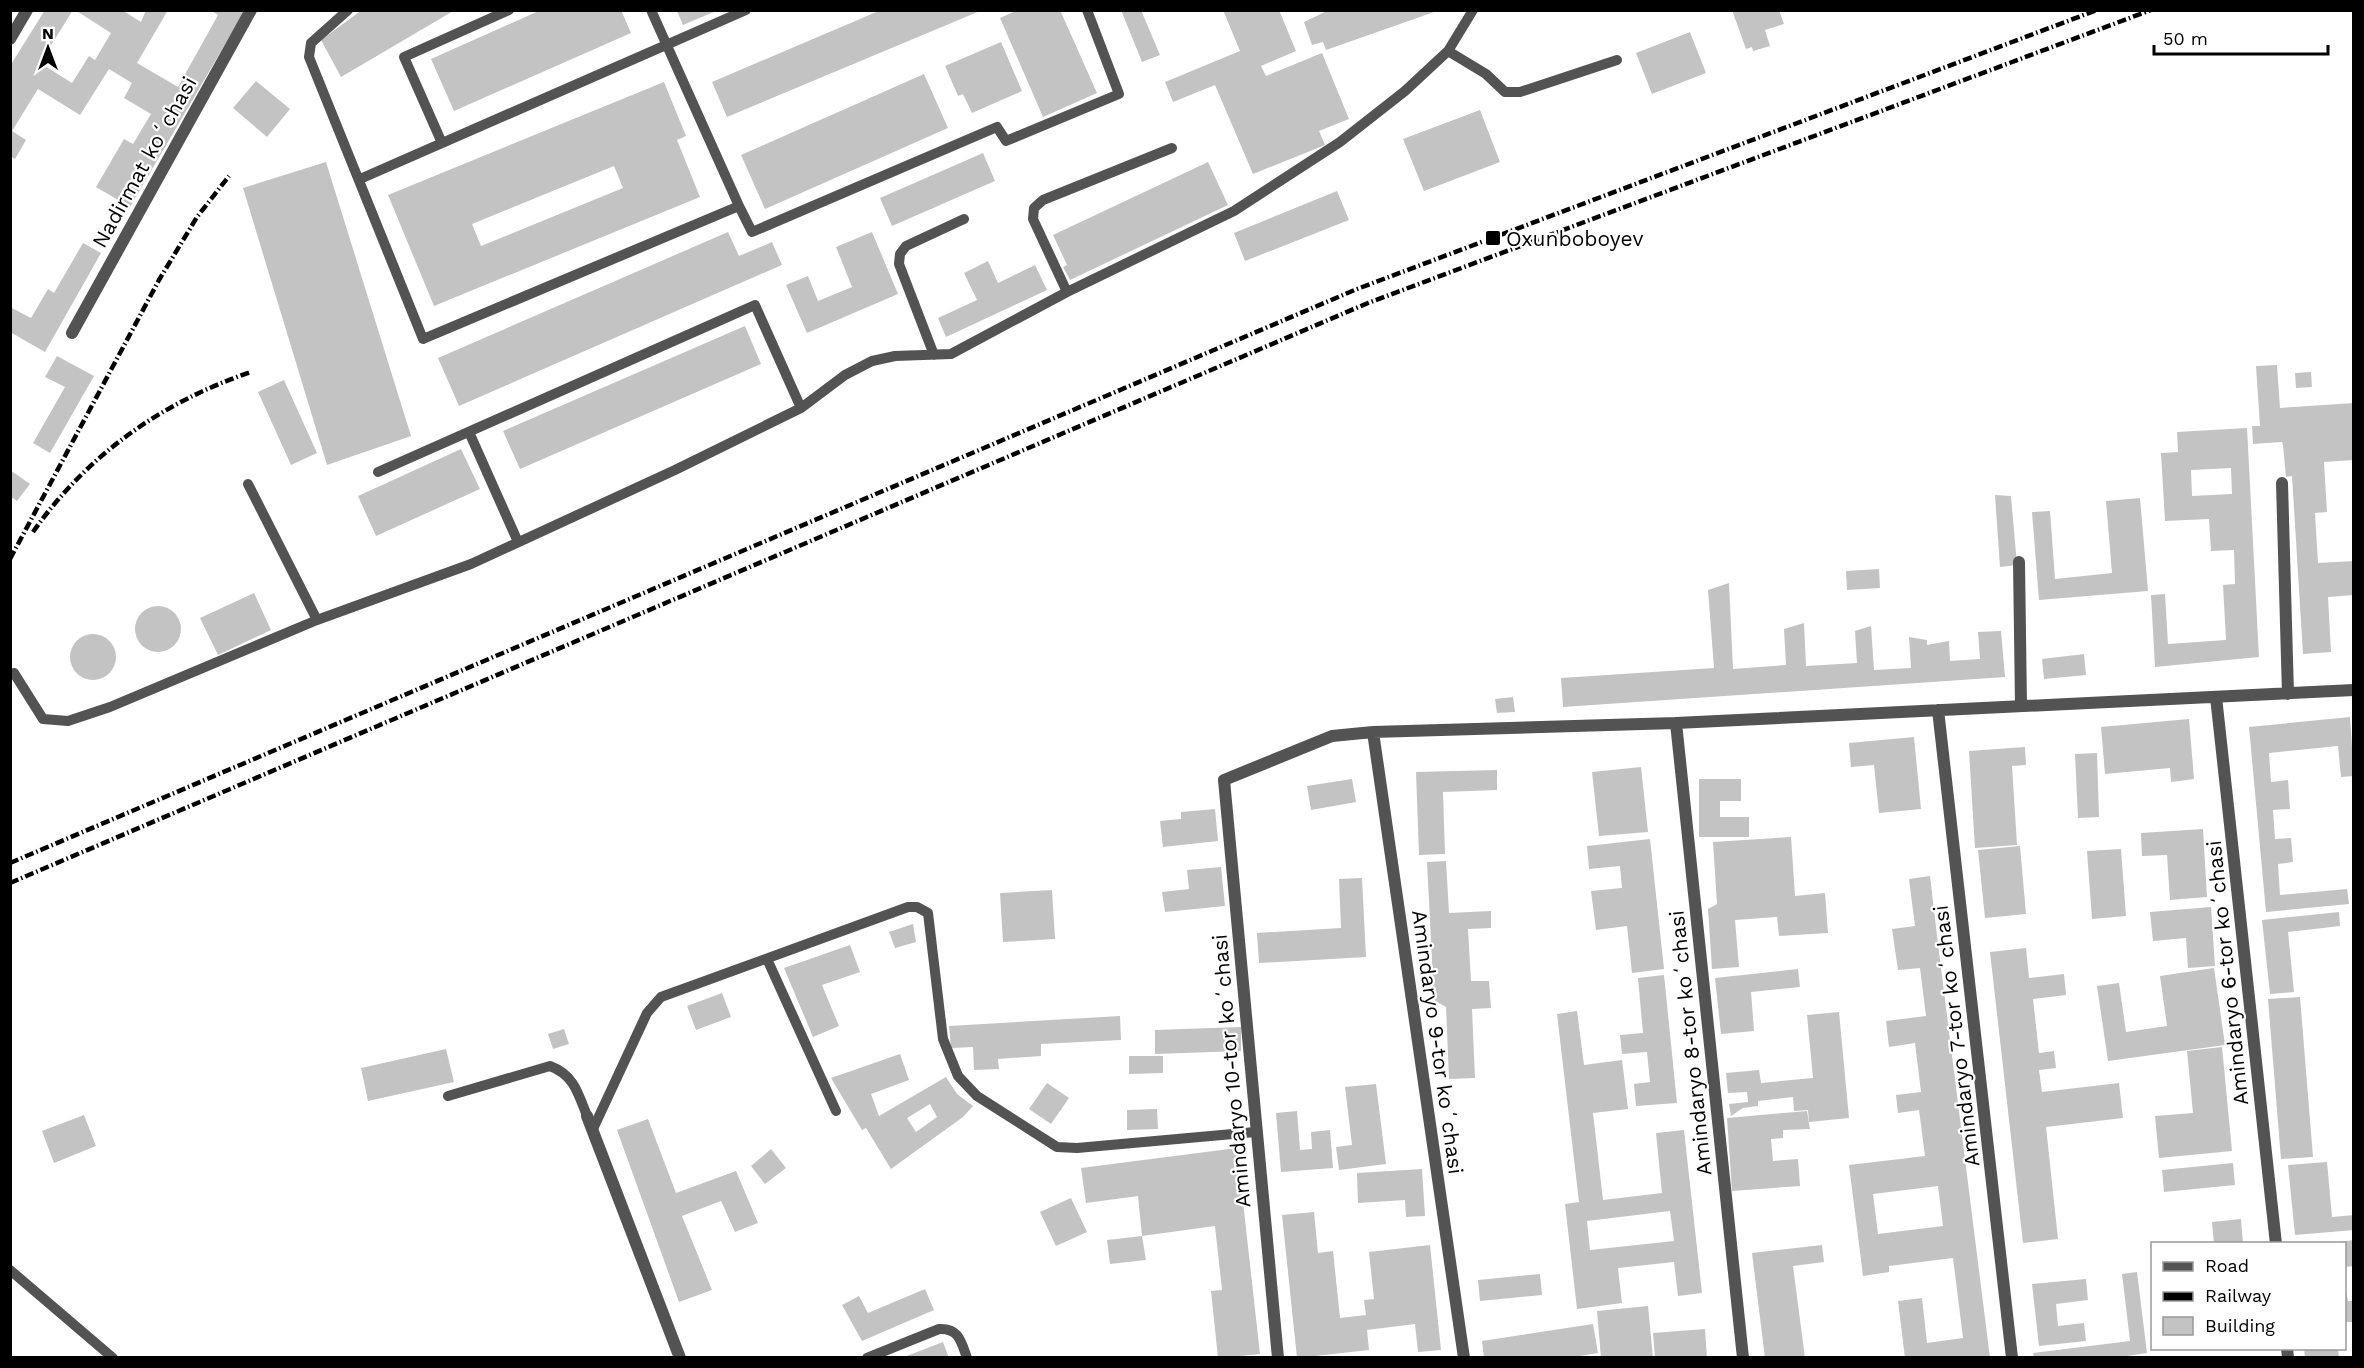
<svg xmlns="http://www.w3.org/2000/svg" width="2364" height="1368" viewBox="0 0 2364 1368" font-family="'Work Sans',sans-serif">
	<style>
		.building { fill: #c3c3c3; fill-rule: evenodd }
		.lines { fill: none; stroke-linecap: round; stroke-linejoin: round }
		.service { stroke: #535353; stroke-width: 10 }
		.minor { stroke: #535353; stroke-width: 12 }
		.rail { stroke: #000; stroke-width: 4.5; stroke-dasharray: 9 3 1.5 3; stroke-linecap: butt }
		.poi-dot { fill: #000; stroke: #fff; stroke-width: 2 }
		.labels { text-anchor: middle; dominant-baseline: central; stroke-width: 4.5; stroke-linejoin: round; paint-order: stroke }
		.street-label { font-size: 21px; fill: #000; stroke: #fff }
		.poi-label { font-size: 21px; fill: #000; stroke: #fff; text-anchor: start }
	</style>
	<rect width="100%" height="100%" fill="#fff"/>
	<path class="building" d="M45,10H73L40,63L72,83L89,56L95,60L111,33L75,10H122L141,22L146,10H168L137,63L178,87L218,15L210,10H245L130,207L96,187L124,139L133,144L151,114L124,98L132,83L109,69L80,115L38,89L12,131L26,140L15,159L10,156V66Z
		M362,10H455L341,77L321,40Z
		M541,10H621L631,33L454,111L431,59Z
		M881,10L980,11L727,117L712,82Z
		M1018,10H1060L1097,93L1043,117L1000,18Z
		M1121,10H1141L1160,55L1142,62Z
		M1223,10H1279L1296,51L1261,66L1266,76L1322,53L1349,119L1319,131L1325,145L1253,174L1215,85L1173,102L1165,82L1240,51Z
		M1329,10H1437V11L1326,50L1323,42L1312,45L1304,22Z
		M1732,10H1779L1784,24L1765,30L1770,46L1753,51L1752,47L1746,49Z
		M677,11H716L683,25Z
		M1690,32L1706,73L1652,94L1636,53Z
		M1001,42L1022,91L972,113L963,94L958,96L945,66Z
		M924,74L948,128L765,209L741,155Z
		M256,81L290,109L267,137L233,108Z
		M664,82L686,136L677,140L700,197L434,306L388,195ZM614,166L623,188L481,246L472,224Z
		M1480,110L1500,162L1424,191L1403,139Z
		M983,153L995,181L892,226L880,198Z
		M326,162L411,436L327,465L243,188Z
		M1208,162L1228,205L1070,280L1063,267L1067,265L1053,235Z
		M1337,191L1349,220L1245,261L1234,233Z
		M728,232L739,256L772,242L782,265L459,406L438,358Z
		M872,232L898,294L807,333L786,285L808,276L818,301L852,287L836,247Z
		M83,243L101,253L45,352L10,332V307L31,318L48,289L54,293Z
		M988,261L998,283L1035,265L1047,290L946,337L938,318L977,300L964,273Z
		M745,326L761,364L520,469L503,431Z
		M57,356L94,376L50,453L33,443L65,387L45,377Z
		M2277,365L2280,408L2354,403V460L2324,462L2327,512L2315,513L2318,563L2354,561V595L2328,597L2331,652L2303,654L2292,476L2286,477L2283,445L2282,442L2253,444L2252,426H2260L2256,366Z
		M2311,372L2312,387L2296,388L2295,373Z
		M284,380L317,453L291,465L258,392Z
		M2247,428L2259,657L2155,667L2151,595L2165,594L2168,644L2226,640L2223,585L2235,584L2234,550L2211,551L2209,519L2165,521L2161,453L2178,452L2177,432ZM2231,468L2232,494L2192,496L2191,470Z
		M461,449L480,489L376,536L358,496Z
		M10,470L30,484L17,501L10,496Z
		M1995,495L2011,496L2017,565L2000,567Z
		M2140,498L2148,591L2039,600L2032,512L2050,511L2055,579L2112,573L2106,501Z
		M1879,569L1880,588L1847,590L1846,571Z
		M1729,583L1733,669L1786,665L1784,629L1804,623L1806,666L1857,663L1855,631L1871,626L1874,670L1911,668L1909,637L1927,640V645L1949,641L1950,661L1980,659L1978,632L2001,631L2005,677L1563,707L1561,678L1714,668L1708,590Z
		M254,593L271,630L218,655L200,618Z
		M135 629a23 23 0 1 1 46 0a23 23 0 1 1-46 0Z
		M70 657a23 23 0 1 1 46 0a23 23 0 1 1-46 0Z
		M2084,654L2086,675L2044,679L2042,659Z
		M1513,697L1515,712L1497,713L1495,699Z
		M2350,717L2354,776L2341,777L2338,746L2269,753L2271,782L2288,780L2290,809L2273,810L2275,839L2291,838L2293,862L2278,864L2280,895L2347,889L2349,904L2266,912L2249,727Z
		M2189,719L2194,779L2171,782L2170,768L2105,774L2101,727Z
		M1914,737L1921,809L1879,813L1874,765L1851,767L1849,743Z
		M2025,747L2026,765L2012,766L2017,845L1975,848L1969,751Z
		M2097,753L2099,817L2078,818L2075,754Z
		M1641,767L1648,832L1599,836L1592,772Z
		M1497,770V790L1443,792L1445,854L1419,855L1416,772Z
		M1352,779L1356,802L1311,810L1307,786Z
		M1699,779H1741V801H1720V817H1749V837H1699Z
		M1215,809L1218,841L1163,847L1160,821L1181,819V812Z
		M2203,829L2207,897L2170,900L2167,855L2142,856L2141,833Z
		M1791,837L1795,896L1825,893L1828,933L1779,936L1777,917L1735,920L1739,967L1712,969L1708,909L1717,904L1713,842Z
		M1650,839L1664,969L1632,973L1627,926L1596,930L1591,891L1622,888L1620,866L1589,869L1587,846Z
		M2020,846L2026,914L1985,918L1978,850Z
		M2121,849L2126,916L2092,919L2087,851Z
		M1446,861L1449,913L1491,911V928L1468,929L1471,981H1489L1491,1008L1472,1009L1475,1078L1449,1079L1446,1007L1434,1000L1427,862Z
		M1221,867L1225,906L1165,912L1162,892L1189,889L1187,870Z
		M1930,876L1938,944L1990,1358H1905L1898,1301L1922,1298L1927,1343L1963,1338L1953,1258L1889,1266V1272L1863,1276L1849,1165L1925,1156L1919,1110L1898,1113L1896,1095L1921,1092L1915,1043L1889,1047L1886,1021L1926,1016L1920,968L1898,970L1892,929L1915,926L1909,879ZM1938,1186L1943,1226L1878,1234L1873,1194Z
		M1362,878L1366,957L1259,963L1257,933L1341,928L1339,879Z
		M1052,890L1055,939L1003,942L1000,893Z
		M2211,907L2215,966L2188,968L2186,938L2153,941L2150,912Z
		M2339,912L2340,926L2288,932L2294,992L2270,994L2262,920Z
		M913,924L916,942L895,948L889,932Z
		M850,945L860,972L822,985L839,1026L813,1037L784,968Z
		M2026,948L2029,978L2064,974L2066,995L2033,999L2039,1053L2054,1051L2056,1068L2039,1070L2042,1092L2119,1083L2123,1118L2046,1127L2058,1239L2023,1243L1990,952Z
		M2214,968L2225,1045L2108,1061L2097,986L2119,983L2126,1032L2167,1026L2160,976Z
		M1798,969L1800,987L1751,992L1754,1031L1721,1034L1715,978Z
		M1664,975L1677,1103L1636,1106L1634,1084L1650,1082L1647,1052L1622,1054L1620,1035L1643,1033L1638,978Z
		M722,993L731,1017L696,1030L687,1006Z
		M2300,997L2313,1157L2281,1159L2268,999Z
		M1577,1011L1584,1065L1622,1060L1628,1109L1593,1113L1603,1200L1662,1193L1656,1133L1684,1130L1702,1293L1678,1296L1674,1262L1618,1268L1622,1303L1577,1309L1565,1204L1579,1202L1557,1014ZM1670,1211L1674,1241L1590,1250L1587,1221Z
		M1839,1012L1849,1118L1809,1122L1808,1110L1794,1111L1793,1097L1758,1101V1106L1743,1108L1731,1116L1729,1104L1748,1102L1747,1092L1728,1093L1726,1073L1759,1070L1761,1083L1813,1078L1807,1015Z
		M1120,1016L1121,1040L1041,1044V1056L998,1059L999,1069L974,1070L973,1047L951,1048L949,1026Z
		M1241,1027V1051L1155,1054V1030Z
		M564,1029L569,1044L553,1049L548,1034Z
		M2222,1047L2232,1151L2159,1158L2155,1116L2193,1113L2187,1051Z
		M446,1049L454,1082L368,1101L361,1068Z
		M900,1054L909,1080L871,1094L879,1116L946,1077L957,1094L973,1106L963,1117L891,1169L866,1128L862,1130L831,1078ZM930,1104L937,1117L916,1132L907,1118Z
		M1129,1056H1163V1073L1129,1074Z
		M1047,1083L1069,1098L1051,1124L1029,1109Z
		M1376,1084L1386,1164L1339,1170L1336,1147L1352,1145L1345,1087Z
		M1157,1109L1158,1129L1127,1130V1110Z
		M1297,1111L1300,1150L1312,1149L1311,1132L1330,1130L1333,1168L1281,1172L1276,1113Z
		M1807,1111L1810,1129L1783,1130V1138L1771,1139L1773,1161L1798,1159L1800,1186L1732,1191L1727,1118Z
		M84,1115L96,1146L54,1163L42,1131Z
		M648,1119L676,1193L736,1171L758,1223L735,1232L721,1201L682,1216L712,1290L679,1302L617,1130Z
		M1237,1148L1260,1354L1218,1358L1211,1291L1222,1290L1215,1226L1142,1236L1138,1196L1086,1203L1081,1168Z
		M771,1149L786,1168L765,1184L751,1166Z
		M2327,1162L2332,1217L2354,1215V1230L2295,1235L2288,1165Z
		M2233,1163L2235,1185L2164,1192L2162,1170Z
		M1422,1169L1425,1216L1406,1217L1405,1200L1358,1203L1357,1173Z
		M1071,1198L1087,1232L1056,1246L1040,1212Z
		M1314,1212L1318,1253L1333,1251L1340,1318L1366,1315L1364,1300L1374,1299L1369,1252L1430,1245L1441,1350L1418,1352L1415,1324L1367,1330L1369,1350L1297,1358L1282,1215Z
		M2241,1219L2243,1244H2214L2212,1222Z
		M1142,1236L1146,1260L1110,1264L1107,1240Z
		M2354,1240V1266L2344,1267V1244L2338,1242Z
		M1822,1245L1824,1262L1793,1266L1805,1358H1765L1752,1253Z
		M2137,1272L2147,1353L2113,1358H2034L2033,1353L2130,1341L2122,1274Z
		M1540,1274L1542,1295L1480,1301L1478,1280Z
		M2086,1279L2088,1300L2056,1304L2058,1326L2084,1323L2086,1341L2039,1346L2032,1284Z
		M2344,1281L2348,1301H2354V1322H2344Z
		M925,1289L934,1310L862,1341L842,1305L859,1296L868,1313Z
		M1648,1306L1653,1358H1601L1597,1311Z
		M1593,1324L1598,1353L1568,1358H1484L1482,1341Z
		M1705,1329L1707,1358H1655L1653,1333Z
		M943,1342L949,1358H904V1357Z
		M2304,1348H2338L2339,1358H2305Z"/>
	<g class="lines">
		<path class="service" d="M348,10L311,43L309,57L423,339L739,206L752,232L997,127L1006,141L1119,94L1087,10
			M651,10L739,206
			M1448,51L1486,74L1505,92H1520L1617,60
			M442,143L404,57L509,10
			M360,179L746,10
			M1067,292L1033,219L1034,208L1043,200L1172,148
			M934,355L899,264L900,254L906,246L964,219
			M469,432L518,542
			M378,472L755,305L801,408
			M248,484L317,620
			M14,673L43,719L68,721L110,707L317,620L471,564L675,470L801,408L845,375L872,361L895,356L951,354L1067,292L1234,211L1340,142L1405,91L1448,51L1473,10
			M767,959L836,1111
			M448,1096L550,1066C574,1075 578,1093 587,1116
			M593,1129L647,1013L661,997L908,907H917L928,913L943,1039L958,1076L977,1096L1057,1147L1077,1148L1255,1132
			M10,1270L113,1358
			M867,1358L939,1329C959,1328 961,1341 967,1358"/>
		<path class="minor" d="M10,39L27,10
			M72,333L251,10
			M2282,483L2288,694
			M2019,562L2021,706
			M2216,697L2276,1244
			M1938,710L2012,1358
			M1676,723L1743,1358
			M1373,732L1464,1358
			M587,1116L680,1358
			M2287,1348L2288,1358
			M1278,1358L1224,780L1332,736L1373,732L1676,723L2354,690"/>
		<path class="rail" d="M33,532C87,455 162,402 251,372
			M10,559L159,280L197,217L229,176
			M10,863L1357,289L2097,10
			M10,883L1368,303L2151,10"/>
	</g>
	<rect class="poi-dot" x="1485" y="230" width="16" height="16" rx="3"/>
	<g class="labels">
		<g class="street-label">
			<text transform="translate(144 162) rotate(-61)">Nadirmat koʻchasi</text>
			<text transform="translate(2227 973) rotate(-96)">Amindaryo 6-tor koʻchasi</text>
			<text transform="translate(1956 1036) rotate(-97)">Amindaryo 7-tor koʻchasi</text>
			<text transform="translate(1438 1042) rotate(82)">Amindaryo 9-tor koʻchasi</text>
			<text transform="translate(1690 1043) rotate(-96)">Amindaryo 8-tor koʻchasi</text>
			<text transform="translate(1231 1071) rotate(-95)">Amindaryo 10-tor koʻchasi</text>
		</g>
		<g class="poi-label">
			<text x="1506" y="238">Oxunboboyev</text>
		</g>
	</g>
	<rect width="2364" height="1368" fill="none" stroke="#000000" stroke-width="24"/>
	<rect x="2151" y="1242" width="195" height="108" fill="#ffffff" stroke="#999999" stroke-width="1.5"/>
	<rect x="2163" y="1262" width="30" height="9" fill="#535353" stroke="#999999" stroke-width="1.5"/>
	<text x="2205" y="1272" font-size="18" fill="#000000">Road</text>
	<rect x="2163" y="1292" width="30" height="9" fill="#000000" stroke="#999999" stroke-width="1.5"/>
	<text x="2205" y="1302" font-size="18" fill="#000000">Railway</text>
	<rect x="2163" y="1317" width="30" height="18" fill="#c3c3c3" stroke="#999999" stroke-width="1.5"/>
	<text x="2205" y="1332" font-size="18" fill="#000000">Building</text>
	<g transform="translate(48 48)" stroke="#ffffff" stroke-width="4.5" paint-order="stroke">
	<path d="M0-4.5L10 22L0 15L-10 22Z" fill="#000000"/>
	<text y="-9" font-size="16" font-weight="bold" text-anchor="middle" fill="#000000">N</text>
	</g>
	<path d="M2154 45v9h174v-9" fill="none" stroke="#000000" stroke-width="3"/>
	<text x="2163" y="45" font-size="18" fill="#000000" stroke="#ffffff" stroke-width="4.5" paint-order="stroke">50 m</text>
</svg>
